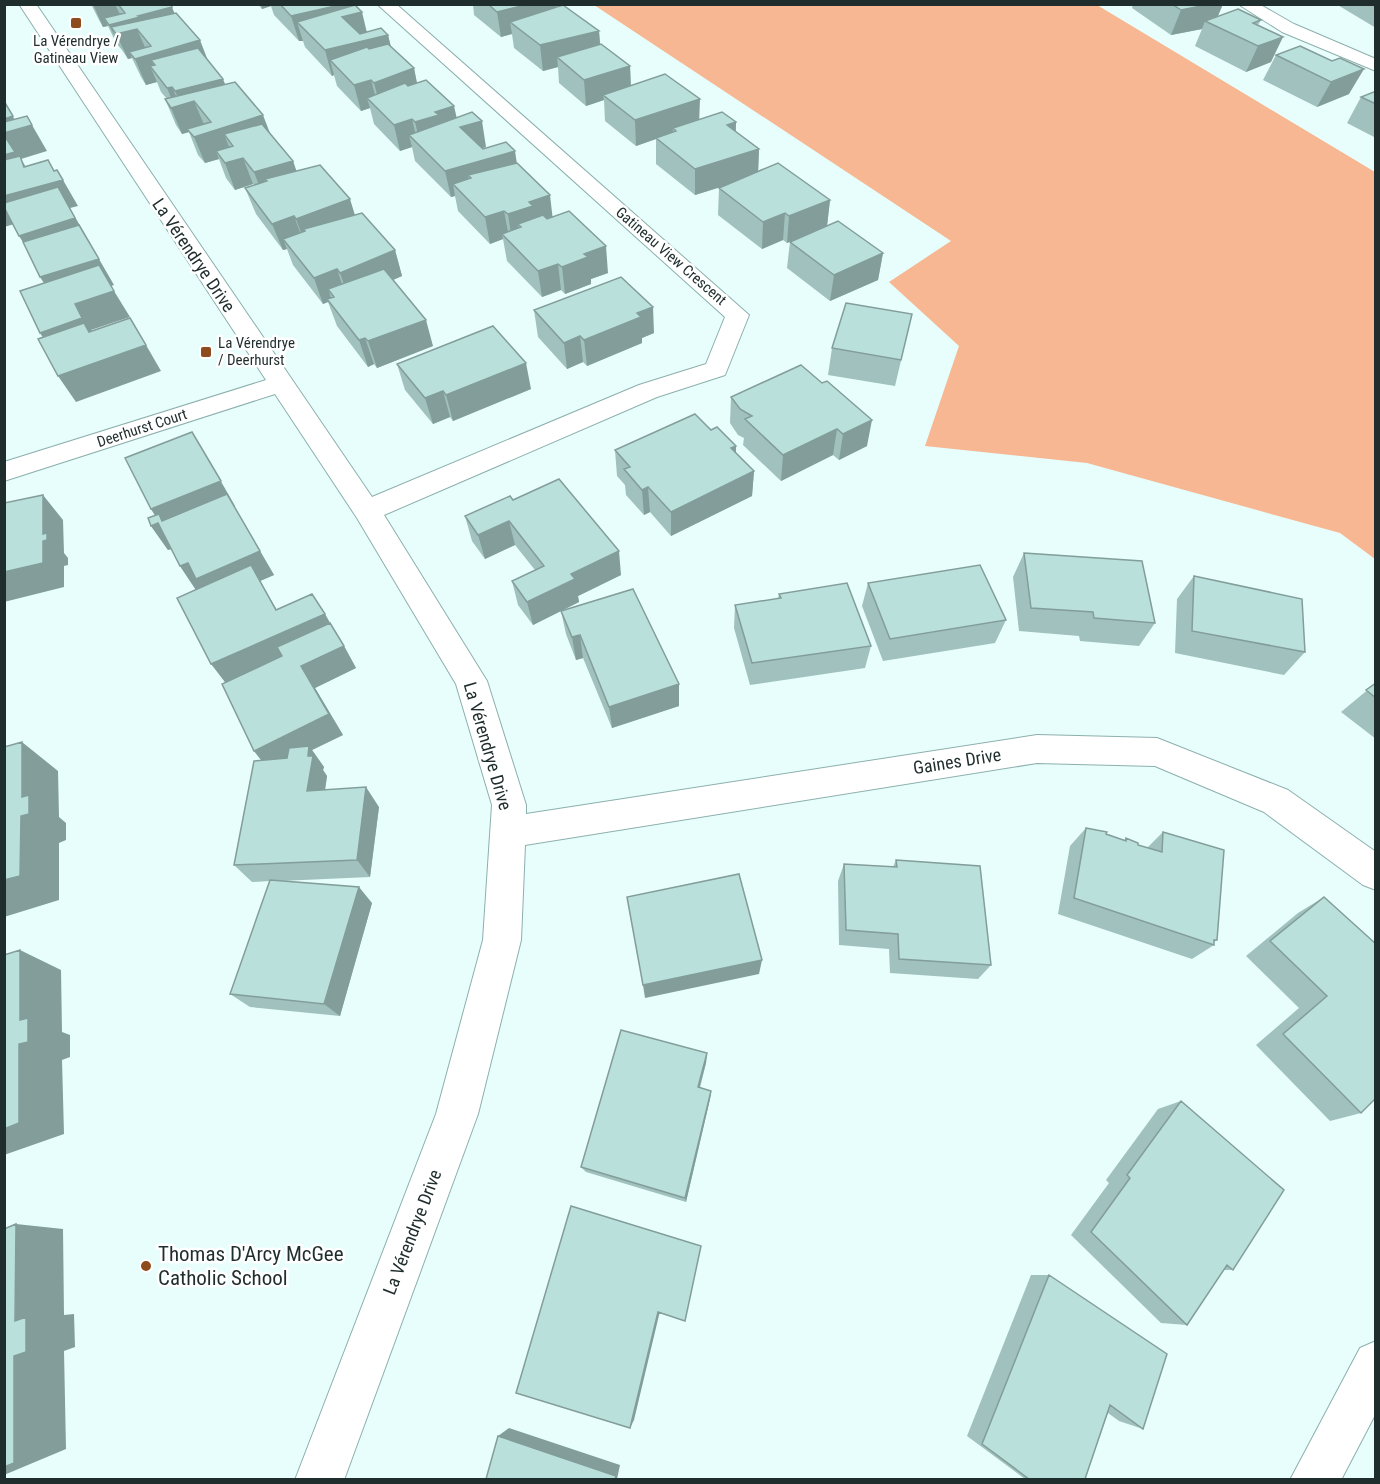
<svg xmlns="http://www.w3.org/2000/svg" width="1380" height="1484" viewBox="0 0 1380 1484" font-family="'Roboto Condensed',sans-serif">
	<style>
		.forest { fill: #f6b792 }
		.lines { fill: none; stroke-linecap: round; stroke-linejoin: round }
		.minor-casing { stroke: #8cb0ad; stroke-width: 2 }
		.minor { fill: #fff; fill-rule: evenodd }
		.wall { fill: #a0c1bd }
		.shaded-wall { fill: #829d9a }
		.building { fill: #bae0dc; stroke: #829d9a; stroke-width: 1.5 }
		.poi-dot { fill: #8e4b1d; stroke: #fff; stroke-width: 2 }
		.labels { text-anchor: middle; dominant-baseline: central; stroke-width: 5; stroke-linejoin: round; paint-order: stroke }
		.far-poi-label { font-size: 15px; fill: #1f2d2c; stroke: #fff }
		.far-street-label { font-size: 15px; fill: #1f2d2c; stroke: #fff }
		.street-label { font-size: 18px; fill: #1f2d2c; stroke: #fff }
		.near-poi-label { font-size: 21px; fill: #1f2d2c; stroke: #fff; text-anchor: start }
	</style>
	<rect width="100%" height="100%" fill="#e7fefc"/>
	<path class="forest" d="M594,5H1097L1375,172V559L1340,533L1087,463L925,446L959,346L889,282L951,241Z"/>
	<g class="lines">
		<g class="minor-casing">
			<path id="minor" d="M19,4H36L372,497L639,385L706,364L725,317L377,4H396L749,315L725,375L657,397L384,515L487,681L526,805V814L1037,735L1157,738L1288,790L1376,852V890L1363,885L1264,812L1155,766L1037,763L525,845L521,940L478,1114L344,1480H295L436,1114L483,940L492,805L456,684L357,518L275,394L4,481V462L266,380Z
				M1238,4H1259L1294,24L1376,59V71L1282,32Z
				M1376,1341V1413L1341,1480H1290L1360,1348Z"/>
		</g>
		<use href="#minor" class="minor"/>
	</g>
	<path class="wall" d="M91,4H170L174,13L225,85L270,133L293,161L296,171L355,215L395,250L402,276L393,280L433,346L377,368L374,364L368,367L337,326L328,302L323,304L293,265L287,249L283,250L256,214L245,188L254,185L253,184L235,190L226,178L219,159L205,163L198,155L189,132L182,134L176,125L165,99H167L161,92L157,82L146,85L141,77L132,58L128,59L122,50L116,43L108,26L103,27L99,20Z
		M258,4H353L367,32L388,35L391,47L414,68L417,83L457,118L486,147L482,148L517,164L553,217L608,273L591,279V284L565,294L561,290L542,297L507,261L503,239L490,244L458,211L455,196L451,197L415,161L412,147L400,151L374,124L370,108L361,111L337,86L334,75L332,76L305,47L303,41H299L274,15L271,6L262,9Z
		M473,4H556V7L599,31L600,45L630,66L631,86L699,120L736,122V132L759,149L758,172L830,200L827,226L787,243L783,240L762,249L718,215L719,188L728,185L695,195L656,164V139L636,146L605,121L604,100L586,106L559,83L558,67L543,71L514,48L512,34L501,37L474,15Z
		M1133,4H1223L1218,16L1261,20L1258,25L1271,62L1246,72L1195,46L1202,29L1171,35L1132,8Z
		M1336,4H1376V28Z
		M1276,55L1332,61L1349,94L1317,107L1263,80Z
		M1376,91V138L1347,123L1361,97Z
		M790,242L883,253L878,280L830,301L787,268Z
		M534,310L654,333L642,338V343L587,366L583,362L567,369L538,337Z
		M912,314L895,386L828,375L832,348Z
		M397,364L531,389L453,421L450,417L433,424L405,390Z
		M801,365L867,446L839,460L833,455L781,481L743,445L744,438L738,435L730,423L731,397Z
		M711,430L736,446V454L754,471L752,496L671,536L650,512L644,515L626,495L625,485L617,476L615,450Z
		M513,500L621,575L578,596L579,602L563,610L679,706L612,728L583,658L576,660L566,634L561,611L533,625L518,605L512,581L535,570L515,545L485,559L472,541L465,516Z
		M234,506L274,575L260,581L277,610L325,614L344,646L356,668L315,688L343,735L312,750L324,767L323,770L327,776L325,790L379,807L370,877L280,881L372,903L340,1016L250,1007L230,994L270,881L252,882L234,865L261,760L254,751L225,682L196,590L180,566L171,549L168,550L151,526L155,516L151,509L235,506Z
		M1024,553L1155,623L1139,646L1080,641L1079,636L1019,631L1013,577Z
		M1194,576L1305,652L1284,675L1175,653L1177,599Z
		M868,583L1006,620L995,643L883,661L862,606Z
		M779,594L871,646L865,668L750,685L734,628L735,605L778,599Z
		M1376,683V739L1341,712Z
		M1086,828L1124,840L1126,838L1138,845L1147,848L1163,832L1217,940L1214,942V945L1192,959L1058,914L1070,846Z
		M896,860L991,965L978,979L890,973L889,949L839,945L838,881L844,864L893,867Z
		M1324,897L1361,1113L1330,1121L1256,1045L1299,1008L1246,956L1298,913Z
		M707,1053L706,1063L700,1088L711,1091L710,1099L686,1202L586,1172L581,1167Z
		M1181,1101L1233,1270H1224L1187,1325L1161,1323L1071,1235L1109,1183L1106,1180L1158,1109Z
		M1031,1275H1049L1143,1429L1119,1421L1108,1413L1085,1479H1025L967,1436Z"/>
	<path class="shaded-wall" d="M93,4H115L123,21L138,16L172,7L182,32L137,29L148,54L129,52L132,58L128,59L116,34L111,27L122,50L109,25L104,18L108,26L103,27Z
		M261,4H270L271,6L262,9Z
		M344,4H353L356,13L362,12L368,37L297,22L303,41H299L291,16Z
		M529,4H556L558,23L510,22L512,34L501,37L497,12Z
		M1211,4H1223L1214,25L1205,21L1202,29L1171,35L1181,10Z
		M599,31L601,56L557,57L558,67L543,71L540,45Z
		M388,35L394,60H330L334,75L332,76L325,50Z
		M1283,37L1271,62L1246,72L1258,46Z
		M200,40L210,66L151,60L160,80L150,66L157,82L146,85L135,59Z
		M630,66L631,92L603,95L604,100L586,106L584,80Z
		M414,68L419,94L381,109L374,83Z
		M1364,69L1349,94L1317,107L1331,82Z
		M223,79L233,104L194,101L205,127L187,129L189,132L182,134L171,108L175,107L167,88L172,87L180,105H181L175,91Z
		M371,80L378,106L367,98L370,108L361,111L354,85Z
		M700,99L699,125L676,131L673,128V134L656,138V139L636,146L635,120Z
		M4,101L20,129L32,125L47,151L21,159L35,182L63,180L78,206L70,208L91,245L36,262L19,236L70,208L4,227Z
		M454,106L460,132L421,147L415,122L435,112Z
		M263,115L273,141L233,146L224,134L232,154L216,151L219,159L205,163L194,137Z
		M412,119L418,144L409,135L412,147L400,151L394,125Z
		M482,121L486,147L465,153L460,127Z
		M736,122L735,148L727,125Z
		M759,149L758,175L695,195V169Z
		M515,151L519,177L471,178L468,175L472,191L453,184L455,196L451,197L445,171Z
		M243,158L253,184L235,190L225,163Z
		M293,161L302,187L267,181L265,179L272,196L264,199L254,172Z
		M550,195L553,221L518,224L520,238L512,241L508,214L529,202Z
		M350,199L358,225L305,231L304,229L309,244L306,246L296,219Z
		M830,200L827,226L787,243L789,216Z
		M504,211L509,237L502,234L503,239L490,244L485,217Z
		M785,213L783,240L762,249L763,222Z
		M294,216L304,243L283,239L287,249L283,250L272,224Z
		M606,246L608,273L591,279V284L565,294L562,267L584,254Z
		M395,250L402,276L349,299L340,273Z
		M883,253L878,280L830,301L834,275Z
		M99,259L114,285L57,303L40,277Z
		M558,264L561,290L542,297L538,271Z
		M337,269L346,296L334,297L328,289L332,301L327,299L328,302L323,304L314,278Z
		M114,291L130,317L91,330L99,345L57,359L40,333L75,304Z
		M653,307L654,333L642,338V343L587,366L584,340L637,313Z
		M426,320L433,346L377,368L368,341Z
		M580,336L583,362L567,369L564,343Z
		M365,338L374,364L368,367L359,340Z
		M146,345L161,371L76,402L58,376Z
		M526,363L531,389L453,421L446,395Z
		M443,391L450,417L433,424L425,398Z
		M872,420L867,446L839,460L843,434Z
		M837,429L833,455L781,481L783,455Z
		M736,446L735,471L731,448Z
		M207,457L235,506L168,534L151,509Z
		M754,471L752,496L671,536V512Z
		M648,487L650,512L644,515L642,490Z
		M43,495L63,520L64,553L68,558V565L64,566V587L4,602V572L43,534Z
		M509,521L515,545L485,559L478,535Z
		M158,523L175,548L168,550L151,526Z
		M260,551L274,575L260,581L288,630L325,614L337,637L228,686L211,664L196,590L180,566L188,563Z
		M619,551L621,575L578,596L579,602L533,625L527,602L571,574Z
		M580,635L583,658L576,660L572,637Z
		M344,646L356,668L315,688L343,735L312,750L324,767L323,770L327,776L322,811L307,791L270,771L254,751L301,666Z
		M679,684V706L612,728L609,707Z
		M22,742L58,771L59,817L66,823V840L59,843V900L4,917V880L21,816Z
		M366,787L379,807L370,877L357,860Z
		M359,887L372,903L340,1016L324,1004Z
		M20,950L61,970L62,1032L70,1035V1057L62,1060L64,1134L4,1155V1129L20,1020Z
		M762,960L759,974L645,998L643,985Z
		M707,1053L706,1063L697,1096L698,1087Z
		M711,1091L710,1099L686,1202L685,1198Z
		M16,1224L63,1229L64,1315L74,1314L75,1347L64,1351L66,1449L4,1475L15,1321Z
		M660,1311L634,1420L630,1428L658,1312Z
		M509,1428L620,1465L617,1479L498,1436Z"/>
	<path class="building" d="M118,4H170L172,7L138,16L140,17L109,25L104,18L125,13Z
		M280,4H344L291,16Z
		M488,4H529L497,12Z
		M1172,4H1211L1181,10Z
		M355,5L362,12L342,17L360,34L381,28L388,35L325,50L297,22Z
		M563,5L599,31L540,45L510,22Z
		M1238,9L1261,20L1253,23L1283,37L1258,46L1205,21Z
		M176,13L200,40L135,59L129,52L151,46L137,29L116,34L111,27Z
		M388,44L414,68L374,83L371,80L354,85L330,60L367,47L369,49Z
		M601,44L630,66L584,80L557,57Z
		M1300,46L1332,61L1340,58L1364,69L1331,82L1276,55Z
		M198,48L223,79L175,91L172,87L167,88L150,66L155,65L151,60Z
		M665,74L700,99L635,120L603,95Z
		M426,80L454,106L435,112L439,115L415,122L412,119L394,125L367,98L405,83L408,86Z
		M235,82L263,115L194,137L187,129L211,122L194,101L171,108L165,99Z
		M1376,91V104L1361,97Z
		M4,101L13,116L4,119Z
		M472,112L482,121L460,127L483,149L506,142L515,151L445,171L409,135Z
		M722,112L736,122L727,125L759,149L695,169L656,138L676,131L673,128Z
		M27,116L32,125L4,133V122Z
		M262,124L293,161L254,172L243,158L225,163L216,151L233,146L224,134Z
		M4,135L15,152L4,155Z
		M20,156L24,167L48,160L54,171L57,170L63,180L4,196V160Z
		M517,163L550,195L529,202L533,206L508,214L504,211L485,217L453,184L471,178L468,175Z
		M778,163L830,200L789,216L785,213L763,222L719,188Z
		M320,165L350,199L296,219L294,216L272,224L245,188L267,181L265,179Z
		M58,187L75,218L19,236L4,207V203Z
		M569,211L606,246L584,254L588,257L562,267L558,264L538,271L502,234L521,227L518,224L543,215L547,219Z
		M362,213L395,250L340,273L337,269L314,278L283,239L305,231L304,229Z
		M838,221L883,253L834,275L790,242Z
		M79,225L99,259L40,277L23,242Z
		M99,265L114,291L75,304L82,318L40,333L20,291Z
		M384,269L426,320L368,341L365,338L359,340L327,299L334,297L328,289Z
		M621,277L653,307L637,313L641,317L584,340L580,336L564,343L534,310Z
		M846,303L912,314L901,360L832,348Z
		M130,318L146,345L58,376L38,339L84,323L89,332Z
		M493,326L526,363L446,395L443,391L425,398L397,364Z
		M801,365L822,383L827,381L872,420L843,434L837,429L783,455L745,419L752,416L740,409L731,397Z
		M695,414L711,430L717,427L736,446L731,448L754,471L671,512L648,487L642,490L624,469L630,467L615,450Z
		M192,432L221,481L151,509L125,458Z
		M559,479L619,551L571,574L575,579L527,602L512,581L544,566L509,521L478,535L465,516L510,496L513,500Z
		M227,494L260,551L196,579L188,563L180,566L158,523L151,526L148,518L159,514L162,521Z
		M43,495V534L47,533V540L43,541V563L4,572V503Z
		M1024,553L1142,561L1155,623L1094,618L1093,612L1031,608Z
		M251,565L276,610L312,594L325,614L211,664L177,598Z
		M980,565L1006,620L890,639L868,583Z
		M1194,576L1302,599L1305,652L1192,631Z
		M847,583L871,646L752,663L735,605L781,598L779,594Z
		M633,589L679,684L609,707L580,635L572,637L561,611Z
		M330,623L344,646L301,666L329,714L254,751L222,684L282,656L277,647Z
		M1376,683V698L1366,690Z
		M22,742V797L29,795V814L21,816L20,876L4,880V747Z
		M309,746L308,756H313L307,791L366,787L357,860L234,865L254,761L287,758L289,748Z
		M1086,828L1107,832L1106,834L1126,841V838L1138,843V845L1162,852L1163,832L1224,850L1217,940H1214V945L1074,898Z
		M896,860L980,866L991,965L899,959L898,934L846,930L844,864L897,867Z
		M739,874L762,960L643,985L627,897Z
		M270,880L359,887L324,1004L230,994Z
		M1324,897L1376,944V1098L1361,1113L1283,1034L1327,996L1270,941Z
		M20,950V1020L28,1018V1042L19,1044V1123L4,1129V955Z
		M621,1030L707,1053L698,1087L711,1091L685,1198L581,1167Z
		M1181,1101L1284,1190L1233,1270L1227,1265L1187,1325L1091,1232L1130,1178L1127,1175Z
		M571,1206L701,1246L685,1321L658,1312L630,1428L516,1393Z
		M16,1224L15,1321L26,1317V1352L14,1356V1463L4,1467V1229Z
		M1049,1275L1167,1354L1143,1429L1110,1405L1085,1479H1029L982,1444Z
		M498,1436L616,1476L615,1479H486Z"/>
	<g class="poi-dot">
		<rect x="70" y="17" width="12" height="12" rx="3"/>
		<rect x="200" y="346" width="12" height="12" rx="3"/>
		<circle cx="146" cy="1266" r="6"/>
	</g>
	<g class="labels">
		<g class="far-poi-label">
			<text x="76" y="41">La Vérendrye /<tspan x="76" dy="17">Gatineau View</tspan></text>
			<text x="218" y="343" text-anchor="start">La Vérendrye<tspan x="218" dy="17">/ Deerhurst</tspan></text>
		</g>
		<g class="far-street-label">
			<text transform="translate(671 256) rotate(41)">Gatineau View Crescent</text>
			<text transform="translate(142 428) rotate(-18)">Deerhurst Court</text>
		</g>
		<g class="street-label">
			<text transform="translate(194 255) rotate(56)">La Vérendrye Drive</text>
			<text transform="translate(488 746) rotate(74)">La Vérendrye Drive</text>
			<text transform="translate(957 761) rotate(-9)">Gaines Drive</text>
			<text transform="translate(412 1232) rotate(-69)">La Vérendrye Drive</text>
		</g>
		<g class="near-poi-label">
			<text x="158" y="1254">Thomas D'Arcy McGee<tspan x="158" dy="24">Catholic School</tspan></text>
		</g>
	</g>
	<rect width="1380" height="1484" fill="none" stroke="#1f2d2c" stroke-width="12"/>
</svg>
